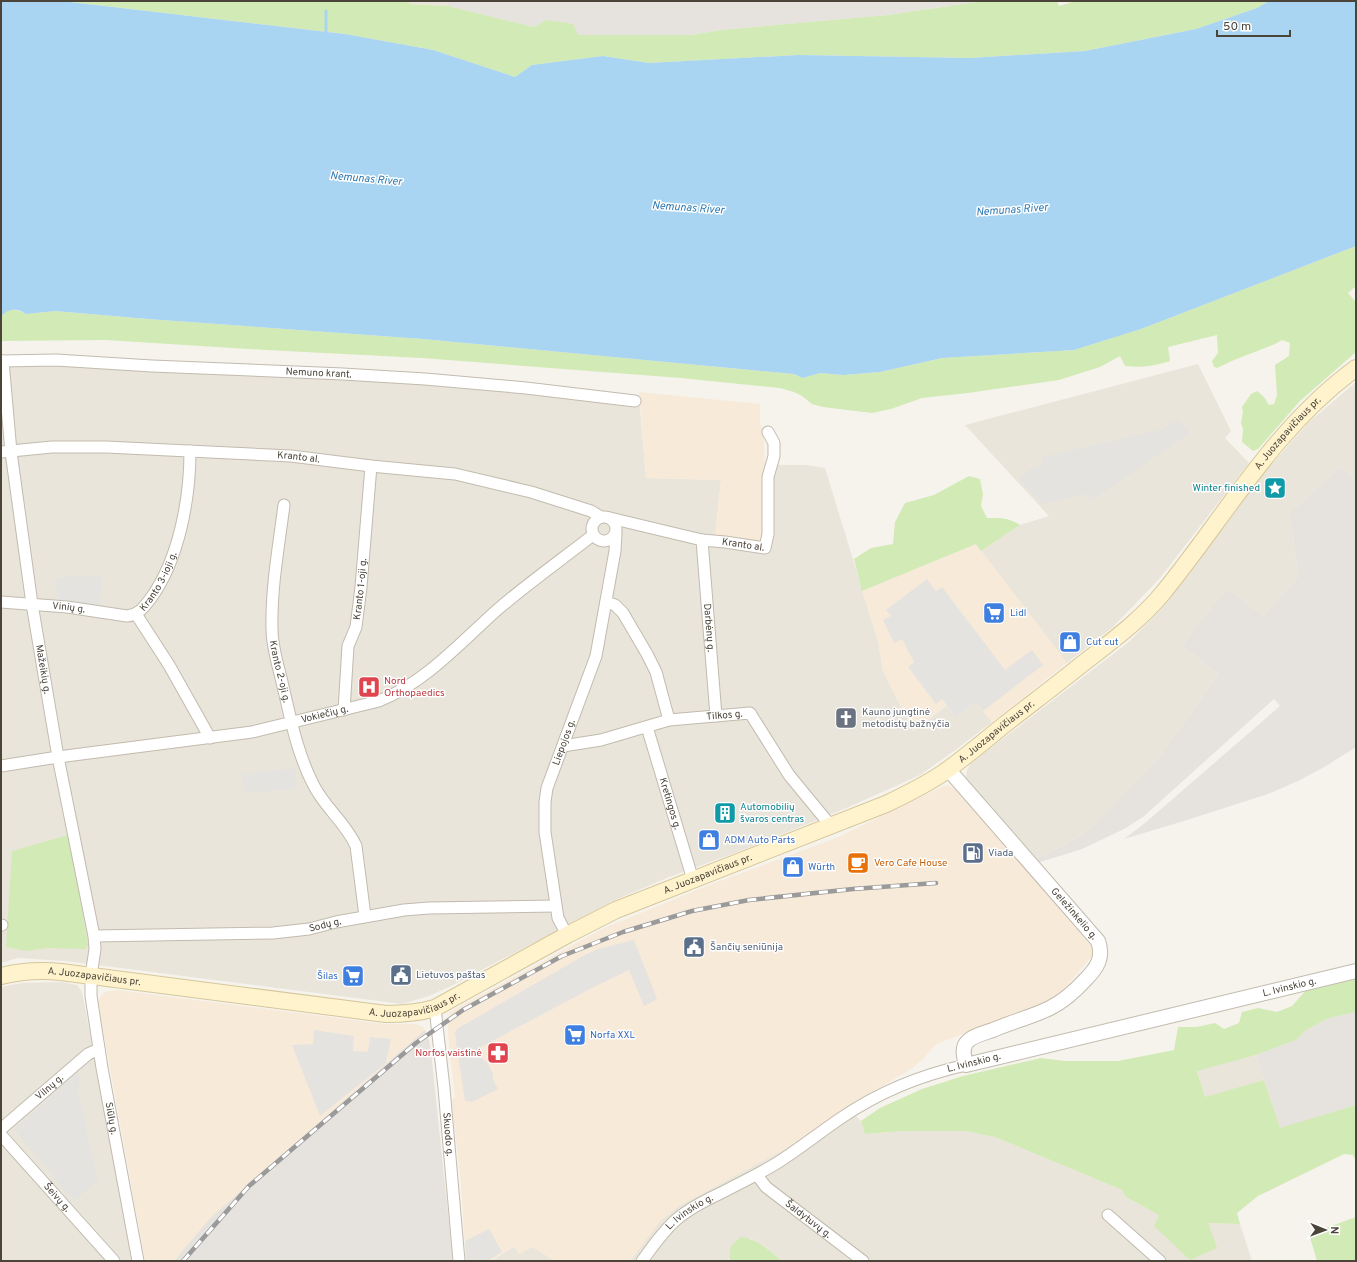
<svg xmlns="http://www.w3.org/2000/svg" width="1357" height="1262" viewBox="0 0 1357 1262" font-family="Overpass,sans-serif">
	<style>
		.residential { fill: #eae5da }
		.commercial { fill: #f7ead8 }
		.industrial { fill: #e6e2dd }
		.green { fill: #d2eab5 }
		.parking { fill: #e5e3e0 }
		.water { fill: #a9d4f2 }
		.lines { fill: none; stroke-linecap: round; stroke-linejoin: round }
		.stream { stroke: #a9d4f2; stroke-width: 3 }
		.minor-casing { stroke: #c2bbae; stroke-width: 13 }
		.tertiary-casing { stroke: #c2bbae; stroke-width: 16 }
		.secondary-casing { stroke: #d6c79b; stroke-width: 18 }
		.minor { stroke: #fff; stroke-width: 11 }
		.tertiary { stroke: #fff; stroke-width: 14 }
		.secondary { stroke: #fff3cd; stroke-width: 16 }
		.rail-casing { stroke: #9a9a9a; stroke-width: 4.5 }
		.rail { stroke: #fff; stroke-width: 3; stroke-dasharray: 9; stroke-linecap: butt }
		.labels { text-anchor: middle; dominant-baseline: central; stroke-width: 3; stroke-linejoin: round; paint-order: stroke }
		.street-label { font-size: 10px; fill: #4b4439; stroke: #fff }
		.culture-label { font-size: 10px; fill: #0d838f; stroke: #fff; text-anchor: end }
		.shop-label { font-size: 10px; fill: #366cbe; stroke: #fff; text-anchor: start }
		.health-label { font-size: 10px; fill: #be3a42; stroke: #fff; text-anchor: start }
		.worship-label { font-size: 10px; fill: #5b616d; stroke: #fff; text-anchor: start }
		.service-label { font-size: 10px; fill: #4e5e75; stroke: #fff; text-anchor: start }
		.food-label { font-size: 10px; fill: #c56008; stroke: #fff; text-anchor: start }
		.water-label { font-size: 11px; font-style: italic; fill: #2e7ab2; stroke: #fff }
	</style>
	<rect width="100%" height="100%" fill="#f6f3ec"/>
	<path class="residential" d="M409,1H448V6L408,4Z
		M57,363L538,390L639,398L646,478L721,480L715,537L766,534L764,465H807L825,468L878,641L883,671L914,731L947,705L976,702L992,722L954,751L920,775L851,806L756,845L667,878L615,900L453,985L429,996L402,1004L65,961L18,958L1,963V364Z
		M1198,364L1231,431L1225,438L1249,463L1160,578L1113,627L1067,663L981,551L1020,525L1049,516L965,425Z
		M1356,382V480L1341,467L1290,512L1298,577L1263,616L1230,591L1226,594L1223,592L1182,646L1219,674L1158,759L1084,834L1049,853L1034,859L971,784L966,777L967,770L970,764L1130,641L1160,610L1187,577L1262,475L1308,423Z
		M62,982L77,985L82,992L134,1261H1V987L22,983Z
		M1256,1055L1264,1080L1205,1098L1197,1070Z
		M846,1107L861,1121L865,1134L904,1131H965L995,1137L1122,1190L1126,1197L1159,1215L1208,1223L1240,1224L1252,1261H782L767,1248L750,1238L728,1259L729,1261H630L660,1221L679,1206L790,1146Z
		M515,1246H533L554,1261H491Z"/>
	<path class="commercial" d="M639,392L760,404V423L764,434L766,534L762,542L715,537L721,480L646,478Z
		M976,544L1067,663L992,722L976,702L956,717L946,705L913,731L883,671L878,641L862,591Z
		M948,785L955,789L1017,859L1093,949L1092,956L1054,1000L936,1044L923,1059L911,1069L846,1107L790,1146L679,1206L660,1221L630,1261H554L533,1247L519,1254L514,1246L491,1261H466L461,1184L452,1105V1100L455,1097L448,1036V1023L450,1012L602,929L709,885L836,838L944,786Z
		M116,990L385,1024H415L423,1027L425,1030L210,1218L174,1261H145L98,1002L100,997L105,992Z"/>
	<path class="industrial" d="M448,1H982L888,15L721,30L692,35H578L546,20L534,27L448,6Z
		M1341,467L1356,480V747L1326,766L1298,781L1268,794L1187,820L1124,839L1145,823L1280,706L1274,699L1143,817L1124,829L1101,840L1082,849L1037,863L1034,859L1049,853L1084,834L1158,759L1219,674L1182,646L1223,592L1226,594L1229,590L1263,616L1298,577L1290,512Z
		M1356,1012V1105L1280,1129L1256,1055L1296,1040L1306,1030L1329,1018Z
		M425,1030L429,1040L431,1052L453,1261H174L210,1218Z"/>
	<path class="green" d="M44,1H409V4L448,6L534,27L546,20L573,24L578,35H692L721,30L888,15L983,1H1057L1059,6L1076,1H1269L1257,8L1196,29L1085,51L970,58L799,55L649,63L603,56L532,65L515,77L433,50L345,34L70,2Z
		M1356,246V286L1348,293L1356,302V352L1300,401L1258,449L1253,451L1242,442L1243,429L1241,423L1243,411L1242,407L1251,394L1257,391L1264,397L1269,405L1274,404L1277,395L1275,365L1289,356L1290,343L1282,340L1275,344L1234,360L1217,368L1214,367L1212,361L1218,353L1217,335L1168,347L1170,361C1155,366 1141,368 1125,366L1120,356L1100,367L1059,380L968,393L922,398L891,409L872,413L823,407L812,404L802,396L794,392L780,388L681,378L422,358L266,350L106,340L1,341C1,334 0,325 1,318C3,307 19,309 26,314L55,311L148,319L423,339L794,374L803,378L820,373L843,375L880,372L942,358L1074,350L1141,329Z
		M969,476L980,479L983,494L981,506L987,518C1001,518 1007,517 1020,525L981,551L976,544L862,591L854,559L871,548L893,544L895,522L905,503L934,495Z
		M68,835L76,875L88,945L85,949L47,948L26,951L6,947L12,851Z
		M1356,978V1012L1329,1018L1306,1030L1296,1040L1256,1055L1197,1071L1205,1097L1264,1080L1280,1128L1356,1105V1162L1353,1155L1344,1154L1258,1196L1237,1213L1240,1224L1208,1223L1217,1248L1190,1260L1154,1226L1159,1215L1126,1197L1122,1190L995,1137L965,1131H904L865,1134L861,1121L880,1108L922,1089L963,1076L1041,1058L1065,1061H1118L1174,1050L1178,1027H1197L1215,1023L1224,1029L1239,1023L1242,1012L1258,1008L1277,1012L1292,1006L1308,988Z
		M1356,1217V1261H1317L1309,1234Z
		M741,1237C758,1239 769,1250 782,1261H729L731,1246Z"/>
	<path class="parking" d="M1179,419L1189,434L1092,500L1085,494L1042,504L1018,479L1034,467L1044,465L1042,457L1163,429Z
		M78,576L102,577L99,606L58,601L55,578Z
		M927,579L936,591L942,587L1005,670L1032,650L1043,665L983,711L976,702L956,717L942,699L936,704L908,667L914,662L902,639L894,643L883,620L891,616L886,610Z
		M295,768L297,789L245,793L242,774Z
		M634,940L657,999L644,1006L629,970L590,989L477,1049L481,1058L487,1062L493,1074V1080L498,1089L472,1102L465,1101L455,1033L457,1029L583,956L598,949Z
		M314,1030L354,1036L353,1051L368,1052L370,1037L391,1039L386,1063L320,1116L292,1045L313,1044Z
		M78,1072L80,1077L78,1093L98,1180L74,1201L14,1129Z
		M489,1229L502,1252L488,1261H466L465,1241Z"/>
	<path class="water" d="M1,1L70,2L345,34L433,50L515,77L532,65L603,56L649,63L799,55L970,58L1085,51L1196,29L1257,8L1269,1H1356V246L1141,329L1074,350L942,358L880,372L843,375L820,373L803,378L794,374L423,339L148,319L55,311L26,314C18,308 7,308 1,317Z"/>
	<g class="lines">
		<path class="stream" d="M326,35V11"/>
		<g class="minor-casing">
			<g id="minor">
				<path id="s1" d="M1,361L56,360L152,366L343,374L425,379L526,388L635,401"/>
				<path id="s2" d="M3,361L11,452L32,604L58,757L94,936L95,949L91,976V996L102,1068L138,1261"/>
				<path id="s3" d="M1,452L52,447H106L291,456L371,466L455,474L531,492L591,511L601,517"/>
				<path id="s4" d="M284,505C279,545 271,587 272,629C272,647 278,665 282,682C290,716 297,753 313,784C324,807 346,823 356,846L365,916"/>
				<circle cx="604" cy="529" r="12"/>
				<path id="s5" d="M610,518L702,540L725,542L765,548L768,534V477L774,456V443L768,432"/>
				<path id="s6" d="M702,540L716,716"/>
				<path id="s7" d="M1,602L67,607L127,616C139,615 144,607 151,598C179,559 190,499 190,451"/>
				<path d="M606,602L615,605L623,613L647,654L656,672L669,720"/>
				<path d="M136,614L169,665L210,738"/>
				<path id="s8" d="M344,710L348,646L356,627L361,587L371,466"/>
				<path id="s9" d="M647,727L693,880"/>
				<path id="s10" d="M563,746L601,740L669,720L750,713L789,775L831,826"/>
				<path id="s11" d="M1,766L58,757L252,732L379,701C426,682 460,643 497,610C527,584 561,560 593,535"/>
				<path d="M1,925H2"/>
				<path id="s12" d="M567,935L558,918L545,832V802L547,788L596,656L615,551L616,533"/>
				<path id="s13" d="M94,936L273,933L309,929L336,922L404,910L429,908L556,906"/>
				<path id="s14" d="M435,1008L444,1088L459,1261"/>
				<path id="s15" d="M1,1129L88,1054L99,1049"/>
				<path id="s16" d="M1,1135L114,1261"/>
				<path id="s17" d="M757,1175L766,1187L863,1261"/>
				<path d="M1108,1215L1160,1261"/>
				<path id="s18" d="M642,1261C653,1246 663,1231 677,1219C690,1208 706,1200 721,1193C740,1183 759,1174 777,1163C799,1149 819,1133 841,1118C879,1092 921,1075 966,1065"/>
			</g>
		</g>
		<g class="tertiary-casing">
			<g id="tertiary">
				<path id="s19" d="M948,769L1098,941C1104,957 1097,968 1086,979C1076,990 1064,1001 1050,1008C1032,1017 1011,1022 993,1030C985,1033 974,1035 968,1041C961,1047 964,1057 966,1065L1356,971"/>
			</g>
		</g>
		<g class="secondary-casing">
			<g id="secondary">
				<path id="s20" d="M1,976C21,971 41,970 61,972L386,1014C403,1014 418,1013 435,1008L567,935L616,910L886,804C905,795 925,785 943,773C963,759 981,744 999,729C1023,710 1047,692 1071,673C1102,648 1136,625 1162,594C1226,516 1272,430 1356,368"/>
			</g>
		</g>
		<use href="#minor" class="minor"/>
		<use href="#tertiary" class="tertiary"/>
		<use href="#secondary" class="secondary"/>
		<g class="rail-casing">
			<path id="rail" d="M183,1261L249,1186L416,1043L463,1010L562,956L623,932L692,911L749,900L853,889L936,883"/>
		</g>
		<use href="#rail" class="rail"/>
	</g>
	<defs>
		<g id="sight-square" transform="scale(1.15)"><rect x="-9" y="-9" width="18" height="18" rx="4" fill="#0f9aa8" stroke="#fff"/><path d="M0-6L1.8-2.2L6-1.7L2.9 1.2L3.7 5.4L0 3.3L-3.7 5.4L-2.9 1.2L-6-1.7L-1.8-2.2Z" fill="#fff"/></g>
		<g id="supermarket-square" transform="scale(1.15)"><rect x="-9" y="-9" width="18" height="18" rx="4" fill="#3f7fe0" stroke="#fff"/><path d="M-6-5.5h2.5l.6 2H6L4.5 2H-2.5L-4.4-4H-6ZM-1.5 3.2a1.3 1.3 0 1 0 .1 0ZM3 3.2a1.3 1.3 0 1 0 .1 0Z" fill="#fff"/></g>
		<g id="shop-square" transform="scale(1.15)"><rect x="-9" y="-9" width="18" height="18" rx="4" fill="#3f7fe0" stroke="#fff"/><path d="M-5-2.5h2.3a2.7 3.5 0 0 1 5.4 0H5L5.5 6h-11ZM-1.5-2.5h3a1.5 2.3 0 0 0-3 0Z" fill="#fff"/></g>
		<g id="hospital-square" transform="scale(1.15)"><rect x="-9" y="-9" width="18" height="18" rx="4" fill="#e0444e" stroke="#fff"/><path d="M-5-5h3v3.5h4V-5h3V5h-3V1.5h-4V5h-3Z" fill="#fff"/></g>
		<g id="church-square" transform="scale(1.15)"><rect x="-9" y="-9" width="18" height="18" rx="4" fill="#6b7280" stroke="#fff"/><path d="M-1.2-6h2.4v3.5h3.3v2.4h-3.3V6h-2.4V-.1h-3.3v-2.4h3.3Z" fill="#fff"/></g>
		<g id="building-square" transform="scale(1.15)"><rect x="-9" y="-9" width="18" height="18" rx="4" fill="#0f9aa8" stroke="#fff"/><path d="M-4-6H4V6H1V3H-1V6H-4ZM-2.5-4.3h1.7v1.8h-1.7ZM.8-4.3h1.7v1.8H.8ZM-2.5-1h1.7V.8h-1.7ZM.8-1h1.7V.8H.8Z" fill="#fff"/></g>
		<g id="fuel-square" transform="scale(1.15)"><rect x="-9" y="-9" width="18" height="18" rx="4" fill="#5c6f8a" stroke="#fff"/><path d="M-5.5-6h7V0h2V4h1.3V-2.5L3-4.5l.8-.8L6-3V5H2.5V1h-1V6h-7ZM-4.2-4.7v3.2H.2V-4.7Z" fill="#fff"/></g>
		<g id="cafe-square" transform="scale(1.15)"><rect x="-9" y="-9" width="18" height="18" rx="4" fill="#e8710a" stroke="#fff"/><path d="M-5.5-4.5H6V0H3Q3 3.5 0 3.5H-2.5Q-5.5 3.5-5.5 0ZM3-3.2v2h1.7v-2ZM-6 4.5H4V6H-6Z" fill="#fff"/></g>
		<g id="civic-square" transform="scale(1.15)"><rect x="-9" y="-9" width="18" height="18" rx="4" fill="#5c6f8a" stroke="#fff"/><path d="M-.6-6.5H3V-4.5H.6V-3L4-1V1h2V6H-6V1h2V-1L-.6-3ZM-1.2 2.5V6h2.4V2.5Z" fill="#fff"/></g>
		<g id="pharmacy-square" transform="scale(1.15)"><rect x="-9" y="-9" width="18" height="18" rx="4" fill="#e0444e" stroke="#fff"/><path d="M-2-6h4v4h4v4h-4v4h-4v-4h-4v-4h4Z" fill="#fff"/></g>
	</defs>
	<g fill-rule="evenodd">
		<use href="#sight-square" x="1275" y="488"/>
		<use href="#supermarket-square" x="994" y="613"/>
		<use href="#shop-square" x="1070" y="642"/>
		<use href="#hospital-square" x="369" y="687"/>
		<use href="#church-square" x="846" y="718"/>
		<use href="#building-square" x="725" y="813"/>
		<use href="#shop-square" x="709" y="840"/>
		<use href="#fuel-square" x="973" y="853"/>
		<use href="#cafe-square" x="858" y="863"/>
		<use href="#shop-square" x="793" y="867"/>
		<use href="#civic-square" x="694" y="947"/>
		<use href="#civic-square" x="401" y="975"/>
		<use href="#supermarket-square" x="353" y="976"/>
		<use href="#supermarket-square" x="575" y="1035"/>
		<use href="#pharmacy-square" x="498" y="1053"/>
	</g>
	<g class="labels">
		<g class="street-label">
			<text stroke="none"><textPath href="#s1" startOffset="318">Nemuno krant.</textPath></text>
			<text stroke="none"><textPath href="#s20" startOffset="1486">A. Juozapavičiaus pr.</textPath></text>
			<text stroke="none"><textPath href="#s3" startOffset="298">Kranto al.</textPath></text>
			<text stroke="none"><textPath href="#s5" startOffset="136">Kranto al.</textPath></text>
			<text stroke="none"><textPath href="#s7" startOffset="176">Kranto 3-ioji g.</textPath></text>
			<text stroke="none"><textPath href="#s8" startOffset="123">Kranto 1-oji g.</textPath></text>
			<text stroke="none"><textPath href="#s7" startOffset="68">Vinių g.</textPath></text>
			<text stroke="none"><textPath href="#s6" startOffset="88">Darbėnų g.</textPath></text>
			<text stroke="none"><textPath href="#s2" startOffset="311">Mažeikių g.</textPath></text>
			<text stroke="none"><textPath href="#s4" startOffset="168">Kranto 2-oji g.</textPath></text>
			<text stroke="none"><textPath href="#s11" startOffset="328">Vokiečių g.</textPath></text>
			<text stroke="none"><textPath href="#s10" startOffset="165">Tilkos g.</textPath></text>
			<text stroke="none"><textPath href="#s20" startOffset="1066">A. Juozapavičiaus pr.</textPath></text>
			<text stroke="none"><textPath href="#s12" startOffset="199">Liepojos g.</textPath></text>
			<text stroke="none"><textPath href="#s9" startOffset="80">Kretingos g.</textPath></text>
			<text stroke="none"><textPath href="#s20" startOffset="742">A. Juozapavičiaus pr.</textPath></text>
			<text stroke="none"><textPath href="#s19" startOffset="192">Geležinkelio g.</textPath></text>
			<text stroke="none"><textPath href="#s13" startOffset="232">Sodų g.</textPath></text>
			<text stroke="none"><textPath href="#s20" startOffset="94">A. Juozapavičiaus pr.</textPath></text>
			<text stroke="none"><textPath href="#s19" startOffset="764">L. Ivinskio g.</textPath></text>
			<text stroke="none"><textPath href="#s20" startOffset="418">A. Juozapavičiaus pr.</textPath></text>
			<text transform="translate(974 1063) rotate(-14)">L. Ivinskio g.</text>
			<text stroke="none"><textPath href="#s15" startOffset="64">Vilnų g.</textPath></text>
			<text stroke="none"><textPath href="#s2" startOffset="767">Siūlų g.</textPath></text>
			<text stroke="none"><textPath href="#s14" startOffset="127">Skuodo g.</textPath></text>
			<text stroke="none"><textPath href="#s16" startOffset="84">Šeivų g.</textPath></text>
			<text stroke="none"><textPath href="#s18" startOffset="69">L. Ivinskio g.</textPath></text>
			<text stroke="none"><textPath href="#s17" startOffset="68">Šaldytuvų g.</textPath></text>
		</g>
		<g class="culture-label">
			<text x="1260" y="488">Winter finished</text>
			<text x="740" y="807" text-anchor="start">Automobilių<tspan x="740" dy="12">švaros centras</tspan></text>
		</g>
		<g class="shop-label">
			<text x="1010" y="613">Lidl</text>
			<text x="1086" y="642">Cut cut</text>
			<text x="724" y="840">ADM Auto Parts</text>
			<text x="808" y="867">Würth</text>
			<text x="338" y="976" text-anchor="end">Šilas</text>
			<text x="590" y="1035">Norfa XXL</text>
		</g>
		<g class="health-label">
			<text x="384" y="681">Nord<tspan x="384" dy="12">Orthopaedics</tspan></text>
			<text x="482" y="1053" text-anchor="end">Norfos vaistinė</text>
		</g>
		<g class="worship-label">
			<text x="862" y="712">Kauno jungtinė<tspan x="862" dy="12">metodistų bažnyčia</tspan></text>
		</g>
		<g class="service-label">
			<text x="988" y="853">Viada</text>
			<text x="710" y="947">Šančių seniūnija</text>
			<text x="416" y="975">Lietuvos paštas</text>
		</g>
		<g class="food-label">
			<text x="874" y="863">Vero Cafe House</text>
		</g>
		<g class="water-label">
			<text transform="translate(366 179) rotate(5)">Nemunas River</text>
			<text transform="translate(688 208) rotate(4)">Nemunas River</text>
			<text transform="translate(1012 210) rotate(-4)">Nemunas River</text>
		</g>
	</g>
	<rect width="1357" height="1262" fill="none" stroke="#4b4439" stroke-width="4"/>
	<g transform="translate(1325 1230) rotate(91)" stroke="#ffffff" stroke-width="3" paint-order="stroke">
	<path d="M0-3L7 15L0 10L-7 15Z" fill="#4b4439"/>
	<text y="-6" font-size="11" font-weight="bold" text-anchor="middle" fill="#4b4439">N</text>
	</g>
	<path d="M1217 30v6h73v-6" fill="none" stroke="#4b4439" stroke-width="2"/>
	<text x="1223" y="30" font-size="12" fill="#4b4439" stroke="#ffffff" stroke-width="3" paint-order="stroke">50 m</text>
</svg>
